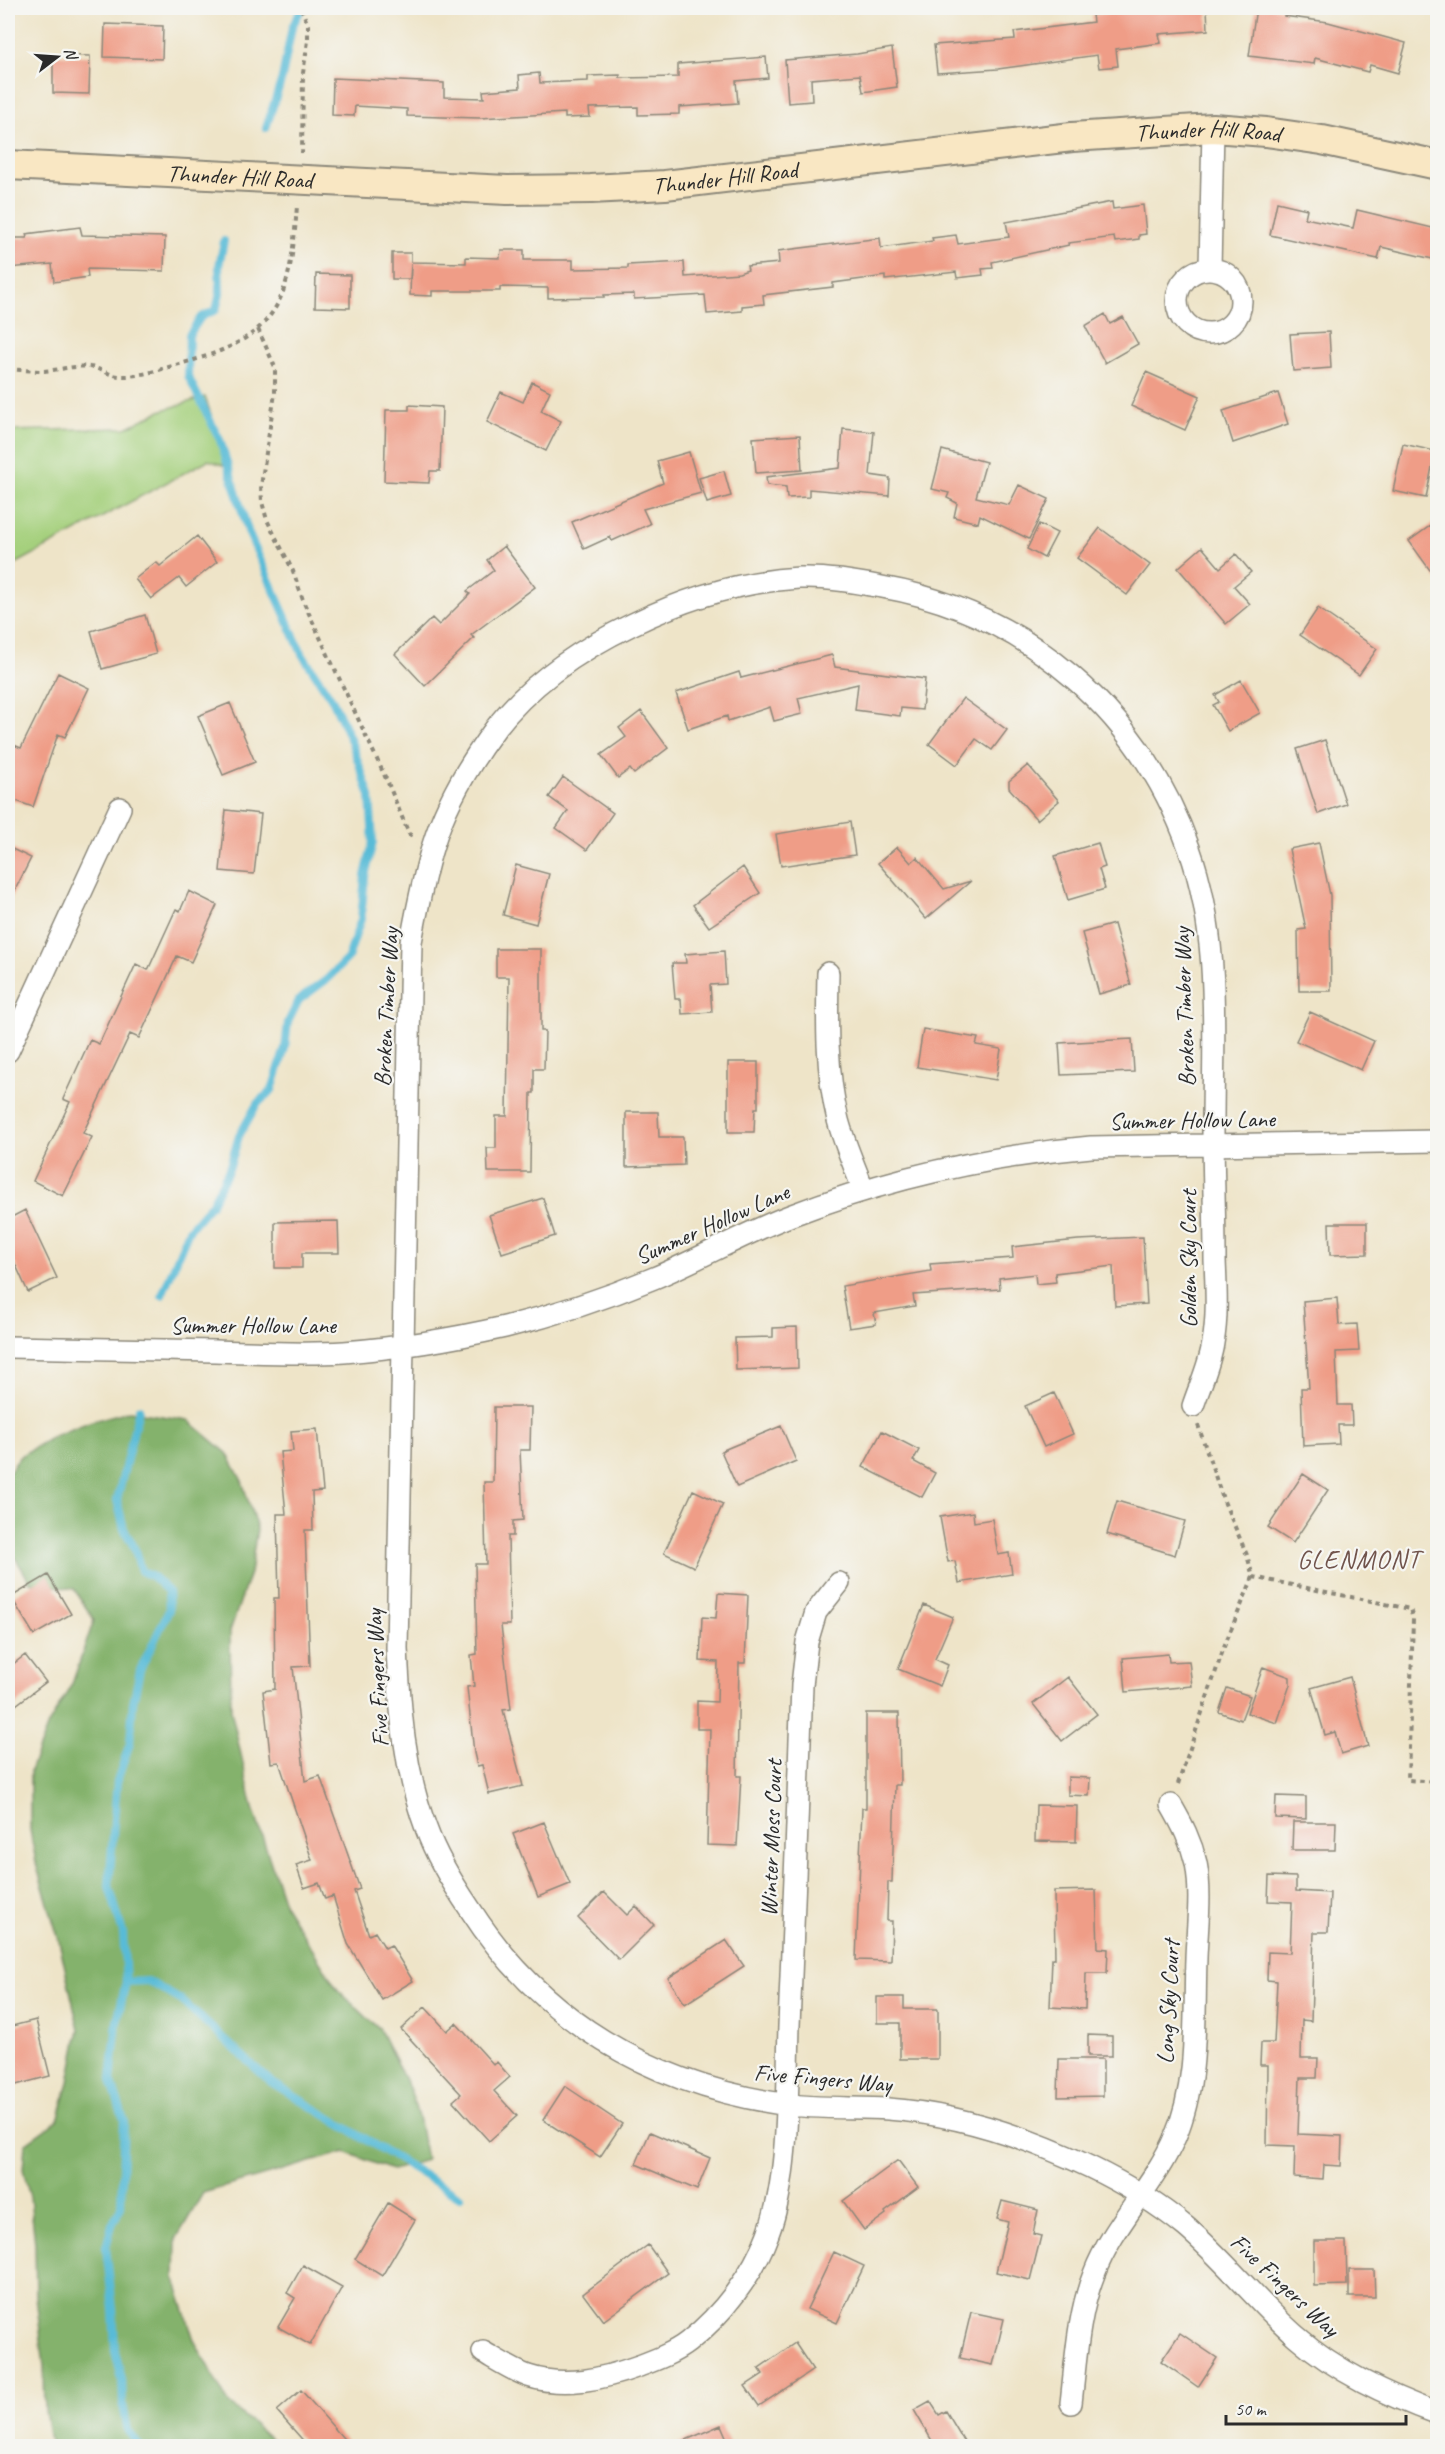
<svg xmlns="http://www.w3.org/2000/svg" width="1445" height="2454" viewBox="0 0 1445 2454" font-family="Caveat,sans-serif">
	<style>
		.green { fill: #a5d07d; stroke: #687e54; stroke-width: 1.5 }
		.forest { fill: #84b26c; stroke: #586e4c; stroke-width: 1.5 }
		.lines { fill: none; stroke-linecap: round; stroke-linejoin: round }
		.stream { stroke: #58bbd7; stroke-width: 8 }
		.building { fill: #ef9d87 }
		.street-casing { stroke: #8c887a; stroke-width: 24 }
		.secondary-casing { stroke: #8c887a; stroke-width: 32 }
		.path { stroke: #8c887a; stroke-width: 4; stroke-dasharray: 4.5 4.5; stroke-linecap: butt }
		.street { stroke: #fff; stroke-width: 21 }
		.secondary { stroke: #f9e7c3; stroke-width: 28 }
		.labels { text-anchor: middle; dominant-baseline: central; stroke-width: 4.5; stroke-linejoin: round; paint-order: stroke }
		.street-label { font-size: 24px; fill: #2b2b2b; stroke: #f6f6f2 }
		.neighbourhood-label { font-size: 26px; letter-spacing: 1.5px; fill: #70534b; stroke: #f6f6f2 }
	</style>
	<rect width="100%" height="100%" fill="#f6f6f2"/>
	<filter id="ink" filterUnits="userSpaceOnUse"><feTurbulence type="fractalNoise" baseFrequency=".0167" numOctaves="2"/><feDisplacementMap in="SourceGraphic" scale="12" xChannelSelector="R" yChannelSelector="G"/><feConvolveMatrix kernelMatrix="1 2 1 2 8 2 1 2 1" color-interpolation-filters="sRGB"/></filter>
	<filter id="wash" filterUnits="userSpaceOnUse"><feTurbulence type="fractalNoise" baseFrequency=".008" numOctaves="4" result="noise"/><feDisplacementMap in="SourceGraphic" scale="24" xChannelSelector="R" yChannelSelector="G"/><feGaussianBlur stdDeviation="1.35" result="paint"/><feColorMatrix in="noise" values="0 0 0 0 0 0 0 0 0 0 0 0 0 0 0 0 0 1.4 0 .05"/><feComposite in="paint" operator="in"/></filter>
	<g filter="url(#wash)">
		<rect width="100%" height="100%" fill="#eee4c8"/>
		<path class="green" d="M205,397L229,467L208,460L8,568V431L126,428L160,411Z"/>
		<path class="forest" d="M129,1411L188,1420L227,1453L242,1481L257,1529L250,1573L230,1631L231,1710L253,1808L285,1906L338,1990L380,2030L411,2092L419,2121L426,2160L392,2170L345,2152L203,2193L176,2239L175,2279L194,2340L227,2401L278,2446H51L45,2411L44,2367L36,2296L35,2244L30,2197L23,2169L25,2144L58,2120L69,2082L79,2030L58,1937L37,1867L30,1830V1771L48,1725L72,1684L94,1620L74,1589L30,1582L8,1546V1474L20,1456L54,1436L89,1422Z"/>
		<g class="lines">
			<path class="stream" d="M266,128L282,78L292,27L302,8
				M162,1295L189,1230L212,1203L229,1169L239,1136L257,1104L272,1090L285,1048L288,1022L299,1000L326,980L348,958L361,919L365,876L373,842L370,796L351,741L333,701L302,654L249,534L220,440L188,376L189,335L201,317L216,310L220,293L219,266L224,241
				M139,1409L117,1500L124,1529L134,1547L141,1571L153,1577L168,1591L169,1610L140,1670L133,1703L130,1743L117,1781L109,1886L123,1933L126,1982L117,2022L111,2080L124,2120L121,2207L112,2225L106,2247L113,2309L115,2351L122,2379L123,2405L128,2431L140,2446
				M126,1982L148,1981L182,2001L271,2082L460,2197"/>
		</g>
		<g id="blocks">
			<path class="building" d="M1143,8H1207L1208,30L1159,34L1161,43L1116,49L1118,66L1099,68L1097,55L998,69L937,73L934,45L1015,39L1014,32L1093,22L1092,15Z
				M1256,8H1285L1284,16L1328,22L1406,43L1398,73L1370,65L1368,72L1315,58L1314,64L1249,56Z
				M105,24L163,26L162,59L104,57Z
				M892,48L897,87L863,92L860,75L811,79L812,101L788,103L785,60L857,54Z
				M53,55L90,56L89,94L53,93Z
				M766,57L768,78L736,81L738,103L679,107V114L638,115V107L589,108L590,117L565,118V113L480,118L407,116V109L355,106L354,116L332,115L333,78L444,83V97L484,98L483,91L520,88L519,75L539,73L540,83L588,81V76L620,75V78L678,77V64Z
				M1112,202L1113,209L1143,205L1146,234L1139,235V239L1115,242L1114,237L1068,243L1069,245L992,262L993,268L982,269L983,275L957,278L956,272L885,280V276L833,283V287L763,295L764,304L742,306V311L707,314L705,295L634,299V294L604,295V297L548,298V288L500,287V291H432V296L410,295L411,264L410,279H392V253H411V262L466,263V257L500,258L501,250H524V260H573V269L628,268V265L684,262L685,277L739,273L748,270L747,266L779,263L778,251L880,238L881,248L933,241L932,238L956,235L958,244L1009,237L1006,222Z
				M1277,202L1307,209L1305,218L1353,228L1357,210L1437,229V260L1381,247L1378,259L1270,235Z
				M80,227L82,235L165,237L164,271L87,269L88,277L54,282L52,264L8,268V238H27L26,234Z
				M316,274L350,275V308L315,307Z
				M1105,314L1110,324L1123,317L1138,344L1105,363L1085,326Z
				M1329,332L1331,368L1293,371L1290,334Z
				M1146,372L1200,396L1185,430L1131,406Z
				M532,382L550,391L541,411L561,421L546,451L487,422L501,392L523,402Z
				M1278,393L1288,424L1233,443L1223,411Z
				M409,405L442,407L440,471H430L429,483L384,481L386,410H409Z
				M843,429L874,432L870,475L890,478L889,496L809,489V497L787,498L786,487L767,485L766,477L840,468Z
				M800,435L802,470L756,473L753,438Z
				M1403,444L1435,451L1426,498L1393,491Z
				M942,450L986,462L976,497L1009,505L1019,485L1049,499L1029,539L980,515L978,523L954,517L957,503L947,498L949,493L932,489Z
				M689,452L701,493L643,509L650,524L612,541L610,537L584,549L572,522L663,483L657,461Z
				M724,471L731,496L707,503L699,478Z
				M1437,521V580L1409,541Z
				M1039,524L1057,533L1044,558L1027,549Z
				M1100,528L1150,565L1127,595L1077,558Z
				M197,536L217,562L186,587L179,578L151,599L135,579L156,562L160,566Z
				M504,546L535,587L471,635L474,638L425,686L395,654L432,618L439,625L470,594L467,591L494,570L487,560Z
				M1202,547L1220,568L1236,554L1251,572L1234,586L1250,604L1226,624L1178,568Z
				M1318,608L1377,649L1359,675L1300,635Z
				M145,615L156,654L102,669L91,631Z
				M832,655L835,667L925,679L922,710L901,708L900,716L855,710L858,684L798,698L802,714L774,721L770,707L728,721L727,716L688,729L676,693L739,672L741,678Z
				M58,673L89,688L65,737L58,734L33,807L8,798V763L14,745L21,748Z
				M1241,680L1260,713L1228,731L1213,705L1219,702L1215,695Z
				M963,698L1007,730L992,750L976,739L957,765L929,744Z
				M230,703L255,762L223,775L198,716Z
				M641,711L668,748L634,774L630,769L618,778L601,755L626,737L619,728Z
				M1325,740L1346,804L1318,814L1297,749Z
				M1028,765L1059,801L1037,820L1009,788V781Z
				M563,777L613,813L587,850L556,828L568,811L549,797Z
				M226,810L261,814L254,874L220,871Z
				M850,822L855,855L781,866L776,834Z
				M1098,843L1105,867L1099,869L1105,889L1068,900L1055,856Z
				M1319,843L1330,895L1331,991H1299L1298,930L1306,929L1289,849Z
				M8,847L31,858L8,904Z
				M897,847L911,863L917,857L944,889L971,881L926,919L878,863Z
				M516,865L549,874L536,924L503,915Z
				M743,867L760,893L709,927L693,905Z
				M189,891L217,905L191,962L177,956L139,1038L130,1034L83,1133L92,1137L63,1196L33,1181L70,1102L63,1099L90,1040L99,1044L136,964L148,970L176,909L180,911Z
				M1114,924L1131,985L1099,994L1082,933Z
				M496,949H541V1031H545L544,1069H534V1093H531L530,1172H488L487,1148H496V1116H507L509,977H496Z
				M724,951L726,984L710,985L712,1012L682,1014L681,999H675L672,963H686L685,954Z
				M1310,1012L1374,1041L1361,1070L1296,1041Z
				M923,1029L978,1038L976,1045L1001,1049L996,1080L917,1067Z
				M1132,1039L1134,1072L1061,1075L1059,1043Z
				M728,1062H758V1108H755L754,1132H728Z
				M626,1112H658L659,1137H683L684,1165L626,1167Z
				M543,1198L555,1236L502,1253L489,1215Z
				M25,1210L57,1278L28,1292L8,1248V1219Z
				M338,1221L339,1253H302V1268H275V1222Z
				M1329,1223H1367V1254L1330,1255Z
				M1143,1237L1147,1304L1115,1306L1113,1266L1055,1273L1056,1282L1036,1284L1035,1274L999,1278L1000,1289L913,1295L915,1306L874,1313L876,1324L849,1328L842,1286L931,1271L930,1264L1013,1258L1012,1247L1078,1240Z
				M1337,1298L1339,1325L1357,1324L1359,1351L1336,1352L1338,1405H1351L1352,1425H1338L1339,1444L1303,1446L1301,1388H1309L1303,1301Z
				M797,1327L798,1368L736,1370L735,1338L773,1337V1328Z
				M1054,1393L1073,1434L1044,1447L1025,1406Z
				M494,1407H531L530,1450H520L523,1520L513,1521V1536H508L510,1625H501L511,1709L503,1710L523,1786L489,1794L482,1765L477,1766L474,1753L467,1687L474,1686L471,1655L477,1654L475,1564H486L484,1482H493Z
				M781,1426L796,1461L737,1487L721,1451Z
				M317,1429L323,1491L312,1492L313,1530H305L310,1666L293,1667L305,1781L320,1776L360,1889L354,1891L369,1935L375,1932L385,1948L391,1945L413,1981L382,2000L348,1944L333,1896L325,1899L319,1883L304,1888L296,1865L312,1860L279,1762L271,1763L263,1691L275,1689L274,1598H279L277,1514H286L280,1452L293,1451L291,1431Z
				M882,1431L919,1450L913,1461L935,1473L922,1497L863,1467Z
				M1303,1474L1328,1490L1293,1543L1268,1527Z
				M693,1490L723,1504L694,1567L664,1553Z
				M1117,1501L1185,1521L1175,1555L1107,1534Z
				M973,1512L974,1522L992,1519L998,1555L1009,1553L1012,1574L959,1583L955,1561L948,1562L940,1517Z
				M48,1575L71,1614L34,1635L11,1597Z
				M718,1593L748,1595L745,1663H739L737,1776H741L737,1846L707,1845L710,1729H697V1701L717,1702L718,1662L700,1661L702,1617L716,1618Z
				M924,1605L953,1617L935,1659L948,1665L940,1686L898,1669Z
				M1168,1654L1169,1662L1189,1661L1192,1686L1126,1692L1123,1658Z
				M25,1655L46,1682L8,1711V1668Z
				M1263,1667L1290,1677V1685L1277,1723L1247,1713Z
				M1068,1677L1097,1714L1062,1741L1033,1704Z
				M1350,1677L1368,1746L1341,1754L1335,1732L1325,1735L1311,1688Z
				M1227,1688L1250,1696L1241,1720L1219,1712Z
				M866,1713H899L900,1785H895L892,1882H888L887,1921H892L891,1961L856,1960L862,1808H866Z
				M1068,1777L1090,1778L1089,1796L1068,1795Z
				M1276,1796L1306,1797V1819L1275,1818Z
				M1036,1805L1077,1806L1076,1842L1035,1841Z
				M544,1822L570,1884L538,1897L513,1834Z
				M1293,1822H1336L1335,1850H1292Z
				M1269,1876L1296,1877V1891L1330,1893L1328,1932H1314L1311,2021L1302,2020L1301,2058H1318L1317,2078H1300L1298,2134L1342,2136L1341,2166L1324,2165L1323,2179L1294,2177L1295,2146L1267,2145L1268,2065H1260L1261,2043H1274L1277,1981L1267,1980L1268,1952L1290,1953L1292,1902L1268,1901Z
				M1096,1890L1098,1948L1108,1949L1107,1973H1086L1085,2009L1050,2007L1052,1959H1055L1054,1891Z
				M604,1892L627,1915L636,1906L654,1925L619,1960L578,1918Z
				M726,1940L744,1966L685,2004L668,1978Z
				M877,1997H904V2009H938V2059H900V2023H877Z
				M425,2007L447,2031L456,2023L494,2065L497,2062L510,2077L494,2091L517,2116L489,2141L453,2101L461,2094L401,2029Z
				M36,2020L50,2076L12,2086L8,2068V2027Z
				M1088,2035L1112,2036V2056H1088Z
				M1059,2059H1103V2096L1058,2097Z
				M565,2086L622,2124L600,2157L543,2120Z
				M650,2132L710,2158L697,2190L636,2164Z
				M898,2160L918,2187L885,2212L886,2214L864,2230L843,2201Z
				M1002,2201L1038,2210L1033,2234L1041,2236L1030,2280L996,2272L1008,2222L997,2219Z
				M388,2203L415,2220L382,2276L355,2259Z
				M1314,2241H1346L1347,2285L1314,2286Z
				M648,2245L668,2273L603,2321L583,2294Z
				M834,2252L864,2266L837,2323L807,2309Z
				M303,2265L342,2287L310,2345L278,2327L295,2298L287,2293Z
				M1349,2270H1374L1375,2297H1349Z
				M971,2312L1004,2319L993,2365L960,2358Z
				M1180,2333L1217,2358L1198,2387L1161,2361Z
				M795,2343L813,2370L759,2406L745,2386L763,2374L759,2368Z
				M301,2390L350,2446H308L277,2411Z
				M930,2401L939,2415L946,2411L967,2446H935L914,2410Z
				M721,2425L730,2446H672Z"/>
		</g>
	</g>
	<g filter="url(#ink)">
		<use href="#blocks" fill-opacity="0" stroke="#8c887a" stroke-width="1.5"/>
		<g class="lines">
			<g class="street-casing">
				<path id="street" d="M1210,268L1213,128
					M1177 301a32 32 0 1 1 64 0a32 32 0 1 1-64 0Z
					M828,973C827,1022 826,1071 838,1120C844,1143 855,1167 863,1189
					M8,1051L120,808
					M8,1347C77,1348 146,1350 215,1351C258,1352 301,1355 344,1352C398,1348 452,1339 505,1327C555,1315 606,1298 654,1278C700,1259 744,1233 792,1215C889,1178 987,1156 1091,1147L1438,1141
					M1193,1406C1200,1385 1210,1364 1213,1343C1218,1315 1216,1287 1215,1260C1215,1216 1213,1171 1213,1127C1213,1034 1221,937 1189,848C1140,711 1025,612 882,587C855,582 827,577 799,578C742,581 684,599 633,624C581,649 530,683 495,729C469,764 446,803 433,845C423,877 417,910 411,942L397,1648C400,1711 404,1769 426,1828C436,1856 453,1884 470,1909C542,2021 651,2084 782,2104C817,2109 853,2107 888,2109C958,2114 1027,2137 1090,2167C1123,2183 1158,2204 1186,2227C1225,2260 1257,2302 1296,2336C1337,2372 1387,2395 1438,2414
					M483,2352C497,2360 512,2370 528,2376C565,2388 603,2379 639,2366C655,2360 674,2353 688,2342C722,2315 753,2275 768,2234C790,2176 787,2089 789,2026C794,1912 798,1799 802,1685L807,1642L816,1612L839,1583
					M1071,2403C1076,2360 1078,2314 1094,2274C1113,2224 1154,2186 1175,2137C1199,2082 1194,2017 1196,1958C1197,1927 1202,1894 1196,1863C1191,1841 1182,1824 1171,1805"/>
			</g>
			<g class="secondary-casing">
				<g id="secondary">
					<path id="s1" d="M8,165L507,190L591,189L665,185L1072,137L1213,128L1266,132L1322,140L1438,165"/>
				</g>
			</g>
			<path class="path" d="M301,8L308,25V41L303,73L302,153
				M258,329L275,367V393L261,486L262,502L267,520L293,571L304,603L388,783L409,834L413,836
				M8,369C20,370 32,371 44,371C59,370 75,365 90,367C100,368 110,376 121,376C141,377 164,368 183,363C281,337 290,299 297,206
				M1253,1577L1410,1609L1413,1619L1408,1780L1438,1782
				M1178,1784L1225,1644L1253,1577L1247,1555L1223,1499L1198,1425"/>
			<use href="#street" class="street"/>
			<use href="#secondary" class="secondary"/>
		</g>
	</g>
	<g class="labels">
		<g class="street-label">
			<text stroke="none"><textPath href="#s1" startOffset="1204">Thunder Hill Road</textPath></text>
			<text stroke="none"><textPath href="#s1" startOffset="232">Thunder Hill Road</textPath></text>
			<text stroke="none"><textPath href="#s1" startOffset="718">Thunder Hill Road</textPath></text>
			<text transform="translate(386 1007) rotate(-87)">Broken Timber Way</text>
			<text transform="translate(1184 1007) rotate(-92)">Broken Timber Way</text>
			<text transform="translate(1192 1120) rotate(-1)">Summer Hollow Lane</text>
			<text transform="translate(712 1224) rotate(-24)">Summer Hollow Lane</text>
			<text transform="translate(1188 1259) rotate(-90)">Golden Sky Court</text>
			<text x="253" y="1325">Summer Hollow Lane</text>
			<text transform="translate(377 1678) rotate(-93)">Five Fingers Way</text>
			<text transform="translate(771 1838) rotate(-88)">Winter Moss Court</text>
			<text transform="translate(1168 2002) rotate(-87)">Long Sky Court</text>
			<text transform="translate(823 2078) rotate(5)">Five Fingers Way</text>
			<text transform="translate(1285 2285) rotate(43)">Five Fingers Way</text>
		</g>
		<g class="neighbourhood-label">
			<text x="1359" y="1559">GLENMONT</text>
		</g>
	</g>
	<rect width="1445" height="2454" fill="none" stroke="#f6f6f2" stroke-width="30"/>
	<g transform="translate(57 57) rotate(73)" stroke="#f6f6f2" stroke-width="4.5" paint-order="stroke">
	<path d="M0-4.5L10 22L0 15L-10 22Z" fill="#2b2b2b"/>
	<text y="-9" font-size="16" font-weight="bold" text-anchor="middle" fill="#2b2b2b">N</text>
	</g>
	<path d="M1226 2415v9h180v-9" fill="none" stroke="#2b2b2b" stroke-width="3"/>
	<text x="1235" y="2415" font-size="18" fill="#2b2b2b" stroke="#f6f6f2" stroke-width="4.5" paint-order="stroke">50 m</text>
</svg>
